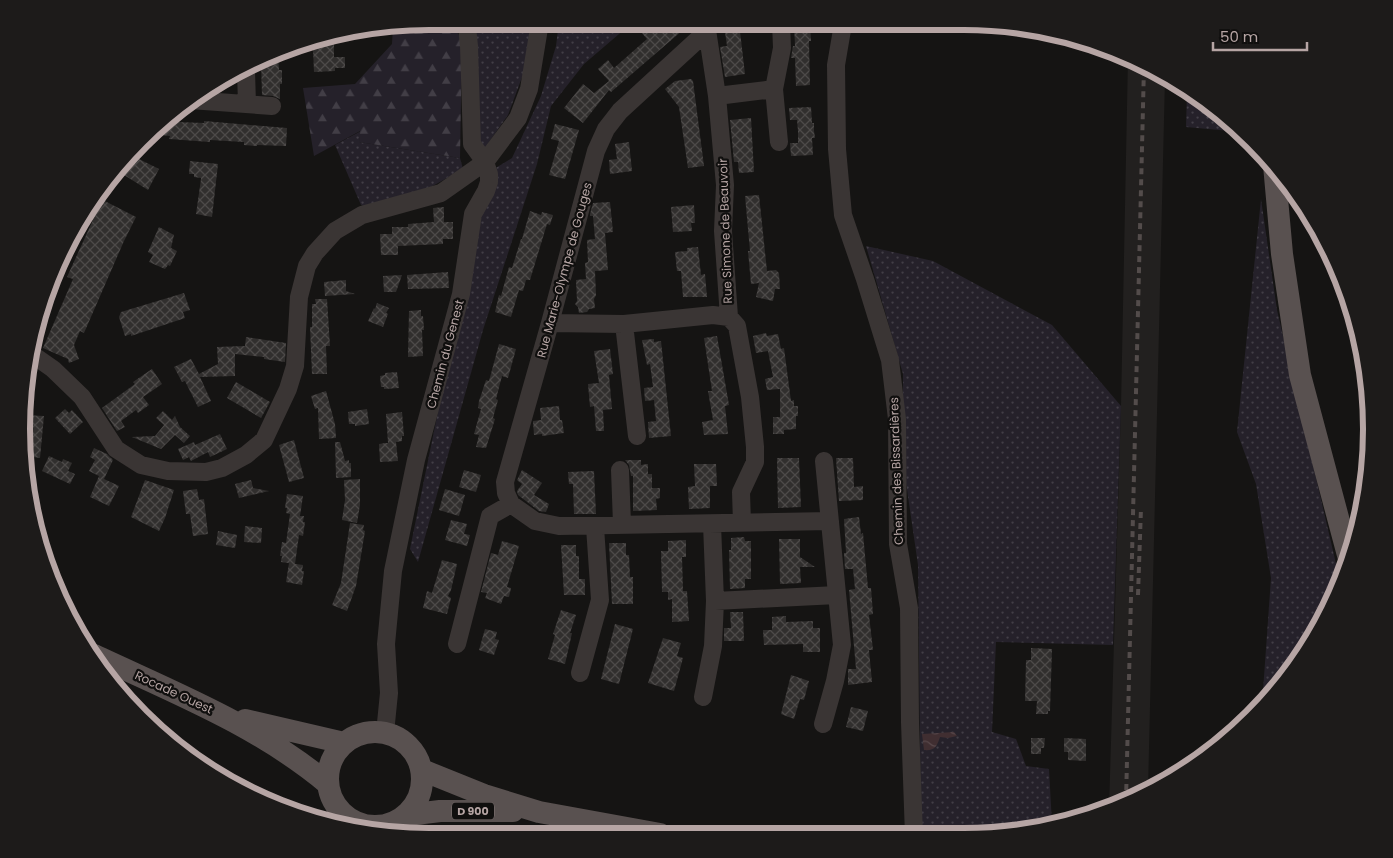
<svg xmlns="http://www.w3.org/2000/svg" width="1393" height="858" viewBox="0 0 1393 858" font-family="Poppins,sans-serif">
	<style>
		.built { fill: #22201f }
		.green { fill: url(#green-dots) }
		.forest { fill: url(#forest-firs) }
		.water { fill: url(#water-waves) }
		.building { fill: url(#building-cross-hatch) }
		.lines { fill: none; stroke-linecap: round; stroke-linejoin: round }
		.minor { stroke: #3a3534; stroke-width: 18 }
		.major { stroke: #595150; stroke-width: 22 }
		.rail { stroke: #534c4b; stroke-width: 4; stroke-dasharray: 6 5; stroke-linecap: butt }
		.labels { text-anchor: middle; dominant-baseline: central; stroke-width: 4.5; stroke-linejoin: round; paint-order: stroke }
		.shield { fill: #100f0e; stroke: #847877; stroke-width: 1 }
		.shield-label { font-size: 11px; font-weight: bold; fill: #b6a5a4 }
		.street-label { font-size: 12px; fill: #b6a5a4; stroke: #100f0e }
		.rim { fill: none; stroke: #b6a5a4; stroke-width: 6 }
	</style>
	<defs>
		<pattern id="green-dots" width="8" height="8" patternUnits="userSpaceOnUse" patternTransform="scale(1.25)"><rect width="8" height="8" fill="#25212a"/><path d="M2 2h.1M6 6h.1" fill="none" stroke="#423e46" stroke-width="1.8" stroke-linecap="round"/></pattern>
		<pattern id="forest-firs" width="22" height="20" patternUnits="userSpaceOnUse" patternTransform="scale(1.25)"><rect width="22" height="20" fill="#25212a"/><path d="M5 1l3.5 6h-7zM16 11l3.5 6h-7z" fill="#423e46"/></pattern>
		<pattern id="water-waves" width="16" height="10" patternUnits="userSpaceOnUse" patternTransform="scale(1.25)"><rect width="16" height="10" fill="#402e31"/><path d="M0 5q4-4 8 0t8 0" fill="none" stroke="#59494c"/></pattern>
		<pattern id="building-cross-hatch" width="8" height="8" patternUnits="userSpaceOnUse" patternTransform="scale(1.25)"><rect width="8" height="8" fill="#312f2e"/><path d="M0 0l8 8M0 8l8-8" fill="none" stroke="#4d4a49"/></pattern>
	</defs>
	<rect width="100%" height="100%" fill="#151413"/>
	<path class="built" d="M1128,57L1165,78L1148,791L1109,809L1121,406Z"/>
	<path class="green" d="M477,22H532L528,61L508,115L482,152L476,144L473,27Z
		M559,22H633L584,64L551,106L537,164L483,330L418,562L410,549L477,220L494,169L512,158L541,96L556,46Z
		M1187,91L1212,105L1241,132L1186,127Z
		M361,131L359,142L460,158L463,169L422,192L368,209L361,205L335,145Z
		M1261,199L1277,310L1340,581L1330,609L1288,677L1262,705L1271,578L1256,484L1237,432Z
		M866,246L933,261L1052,325L1121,406L1113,645L996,642L992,732L1016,739L1026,766L1049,769L1052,824L991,836H921L918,565L903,462V374Z"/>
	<path class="forest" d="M429,21H452L462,42L460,158L359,142L360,131L314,156L303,88L355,84L392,44L393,27Z"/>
	<path class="water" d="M954,732L957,736L948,738L940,737C937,746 935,751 924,750L922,734Z"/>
	<path class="building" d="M651,23H691L611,92L609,90L583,123L564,108L583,84L594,93L609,81L598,69L608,60L614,68L647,39L641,32Z
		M726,23H739L745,74L725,77L720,47L727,46L724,25H726Z
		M794,23H810L811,41H809L810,85L796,86L795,58H791L793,46H795Z
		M334,37V57H345V68H335V71L314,72L313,48L317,47V40Z
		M278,54L279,70H282V84H280V99L273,96L262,95L261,63Z
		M691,79L693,81L704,166L688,168L679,107L665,89L675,81Z
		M811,107L812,123H814V131L815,138H812L813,155L791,156L790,143H798V131L797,120H790L789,108Z
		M751,118L754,172L739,173L738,162H734L730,120Z
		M167,119L178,120V122L204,123V121L287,128L286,146L257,145V146L244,145V142L210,140V142L169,139L170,136L152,134Z
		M555,124L579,130L565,179L549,175L559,141L551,139Z
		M629,142L632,171L610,174L609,160L617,159L615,144Z
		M131,155L159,169L148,190L116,170Z
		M190,161L218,164L212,217L196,214L201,179V178L194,177V174H189Z
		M759,195L767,271L776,270L779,273L780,289H775L773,301L756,297L759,283L751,284L748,251H750L745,196Z
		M97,197L136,217L124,241L84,333L80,331L74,345L79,359L69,363L68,359L43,348L73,279L67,277L93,220L86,217Z
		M610,202L613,232L605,233L608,270L595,271L596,295L594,299L595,308L589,309L587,312L579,313L578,307L575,304L577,301L576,280L586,279L585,263L588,262L587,240L595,239L593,216H590V214L593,203Z
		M694,205L695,223H691L692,231L673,232L671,207Z
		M444,207V222H453V239H443V244L398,246V255H381L380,234H392V227H408V224L434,222L433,208Z
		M530,211L541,215L542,212L553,215L550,225L547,224L530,280H526L523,291L519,290L511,317L495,312L499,295L501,296L509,267L512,268L521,239H522Z
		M159,227L174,235L171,248L177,251L170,266L168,265L165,269L149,262L153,255L148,252Z
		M698,247L701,275L705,274L707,297H683L681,271H677L675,252L687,251V248Z
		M448,272L449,288L408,289L407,275Z
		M402,275L396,292H384L383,276Z
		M346,280V291L355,294L325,296L324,282Z
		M184,293L190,310L183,312L185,318L131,336V334L125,336L119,317L121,312Z
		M315,299H327L330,346H326L327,374H312L310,327H312V304H316Z
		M377,303L389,308L386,313L388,314L383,327L368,321L374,308L375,309Z
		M421,310V316H423L424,330H422L423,356L408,357L409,311Z
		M766,333L767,336L778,334L781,349L784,348L791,401L794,400V406H798V416H796V429L784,430V434H773V417H780V389L767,390L765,379L773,377L768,351L756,353L753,336Z
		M717,336L729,405L725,406L728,434L704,435L702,422L713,420L708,391H712L704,338Z
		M246,337L286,343L285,362L264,359V357L235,354V376L200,377L211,401L198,407L185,381L182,382L174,367L191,359L199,374L218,364L217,347L245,346Z
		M654,339V342L661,341L671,436L649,438L648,422L656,421L654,400L645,401L644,388L653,387L650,364L647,365L642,340Z
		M499,344L516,349L508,378L502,376L496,399L498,400L493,418L495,419L486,448L476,447L479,435L474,434L481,409L478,408L479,401L486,380L489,381Z
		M610,349L613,374L609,375L612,409L603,410L604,431H596L594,406L590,407L588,384L599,383L594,351Z
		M152,369L162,384L143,397L149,405L138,413L136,410L121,421L125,427L117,431L102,408L135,384L133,382Z
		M397,372L399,388L384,389V387H381L380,376L385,375V373Z
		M236,382L270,402L261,418L227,398Z
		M326,391L335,424L336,438L319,439L318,408L315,409L311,396Z
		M559,406L560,420H562L564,433L542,436V434L534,435L533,421L541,420L540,408Z
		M65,409L69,413L72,410L83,422L70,434L55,418Z
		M367,409L369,424L355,426V424H349L348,412Z
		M163,411L172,420L175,416L180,427L190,436L184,443L175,435L161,449L132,437L155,436L164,425L156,418Z
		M402,412L404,436H402V441L396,442L398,461L380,462L379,444L392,442L388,443L386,414Z
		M25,415L44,416L40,458L26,456L23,440Z
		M220,434L227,449L210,457L208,452L191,461L189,457L183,460L178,449L194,442L195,445Z
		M294,440L304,478L289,482L279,445Z
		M335,442H340L345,461L349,460V463H351V477L336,478Z
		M94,448L107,454L113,460L104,479L119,486L109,506L90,497L99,476L101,477L89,471L95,460L90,457Z
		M49,456L62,462L63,459L72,463L68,471L75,474L70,484L42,471Z
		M777,458H799L801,507L778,508Z
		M836,458H853L854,487L863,486V500L839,501Z
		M625,460H641V465L648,464V474H652V488H660V498L656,499L657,510L633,511V476H631L629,465Z
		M694,464H716L717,486H710V508L689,509L688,487L695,486Z
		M464,470L481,475L476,492L459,487Z
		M522,470L542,483L534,495L549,504L546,512L539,511L518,495L517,491L522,484L517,480Z
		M594,471L596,514H574L573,484H569L568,472Z
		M360,479V505L357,523L342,520L345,500L344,480Z
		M145,480L174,490L165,518L159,531L131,517Z
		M251,480L253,488L269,491L239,498L235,484Z
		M197,489L199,500L204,499L208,534L193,536L190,514H186L183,491Z
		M445,489L465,495L459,516L439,510Z
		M287,494L303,496L300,516H304L303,522H305L303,536L299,535L295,564L281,562L282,556H280L282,542L286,543L290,514L286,513L287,508H285Z
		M859,517L861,534L863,533L868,588H871L873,614L869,615L873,650H869L872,682L848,685V669H856L849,590L855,589L853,569H845L844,553H846L844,519Z
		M451,520L467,524L464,534L470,535L467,546L445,540Z
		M350,523L364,525L363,530L365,531L356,586L347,611L332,605L341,583Z
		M245,526L262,528L261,543L244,542Z
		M218,531L237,535L235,548L216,545Z
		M744,537L745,541H751V579H745V588L730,589L729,550H731V538Z
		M779,539H800V557L815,567H800L801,583L780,584Z
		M686,540V557H682L683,591H687L689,621L672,622V599L668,600V592H662L661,551H668V541Z
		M502,541L519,546L507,587L511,588L509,597L504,596L501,604L485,598L487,593L481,592L491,553L498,555Z
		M609,543H626V555H629L630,577H633V604H612Z
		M561,545H576V556H579V579H585V595H564Z
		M442,560L457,564L451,590L448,596L451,598L447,614L423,608L427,591L432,593Z
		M289,563L303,565L302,571H304L302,585L286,582Z
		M561,610L576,615L570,633H572L565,664L548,659L555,635L553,634Z
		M730,612H743L744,641H724V628H731Z
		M786,616V622L813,621V628H820V652H803V644L764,645L763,630H772V617Z
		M615,624L633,629L619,684L601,679Z
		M485,629L497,632L495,639L499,640L494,655L479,650Z
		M663,638L681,643L677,656L683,658L674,691L648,683Z
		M1031,648L1052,649L1050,711H1048V714H1036L1037,701H1025L1026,660H1031Z
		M791,675L809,681L804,700L800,699L794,719L781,714Z
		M851,707L868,711L863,731L846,727Z
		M1031,738H1045L1044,748H1041V754H1031Z
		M1064,738L1086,739V761L1068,760V752H1064Z"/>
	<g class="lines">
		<path class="minor" d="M706,23L717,96L725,185L723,231L729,317L737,326L750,397L755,447V462L741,492L742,523
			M843,24L836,65L837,149L843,215L865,279L890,360L897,419L898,544L909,608L910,722L914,836
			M706,32L620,111L606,129L596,151L550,323L505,482L506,493L511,504L535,521L559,526L830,521
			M246,71L247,104
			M717,96L774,89
			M190,100L272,106
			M779,142L774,89L782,48L781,23
			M550,323L624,324L713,315L729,317
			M624,324L637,436
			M33,355L53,369L82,397L116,449L141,465L168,471L206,472L222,468L246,455L264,440L288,389L295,366L299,297L307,266L315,253L335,231L362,215L441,193L485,162L518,118L529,89L540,22
			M620,470L622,524
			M715,601L837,595
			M457,644L490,516L511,504
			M580,673L600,600L595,527
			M703,697L713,646L715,601L712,524
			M823,724L835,681L842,645L824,461
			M385,733L389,693L386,644L393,571L416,460L461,294L473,214L486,191L489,182V174L485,162L472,144L469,46L467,27L464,21
			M344,815L345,825
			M375,833L379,827"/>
		<path class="major" d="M1274,165L1282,254L1300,375L1349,559
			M94,655C175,693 259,726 328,784
			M245,720L344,743
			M328 779a47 47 0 1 1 94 0a47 47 0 1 1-94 0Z
			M422,770L484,795L539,812L660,834
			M407,815L440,811H513"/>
		<path class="rail" d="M1138,595L1141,508
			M1126,801L1144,66"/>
	</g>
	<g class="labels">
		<rect class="shield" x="452" y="802.5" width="42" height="17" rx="4"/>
		<g class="shield-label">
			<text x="473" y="811">D 900</text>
		</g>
		<g class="street-label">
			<text transform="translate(725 231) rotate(-92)">Rue Simone de Beauvoir</text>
			<text transform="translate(564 270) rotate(-75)">Rue Marie-Olympe de Gouges</text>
			<text transform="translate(445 354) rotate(-75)">Chemin du Genest</text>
			<text transform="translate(896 471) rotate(-92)">Chemin des Bissardières</text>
			<text transform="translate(174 692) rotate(25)">Rocade Ouest</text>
		</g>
	</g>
	<path d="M0 0H1393V858H0ZM429 30H964A399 399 0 0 1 1363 429V429A399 399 0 0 1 964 828H429A399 399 0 0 1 30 429V429A399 399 0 0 1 429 30Z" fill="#1d1b1a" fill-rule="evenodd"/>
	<path class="rim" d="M429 30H964A399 399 0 0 1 1363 429V429A399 399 0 0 1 964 828H429A399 399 0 0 1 30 429V429A399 399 0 0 1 429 30Z"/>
	<path d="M1213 42v8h94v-8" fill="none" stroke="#b6a5a4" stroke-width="2.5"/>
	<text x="1220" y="42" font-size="15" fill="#b6a5a4" stroke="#100f0e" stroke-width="4" paint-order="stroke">50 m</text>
</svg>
